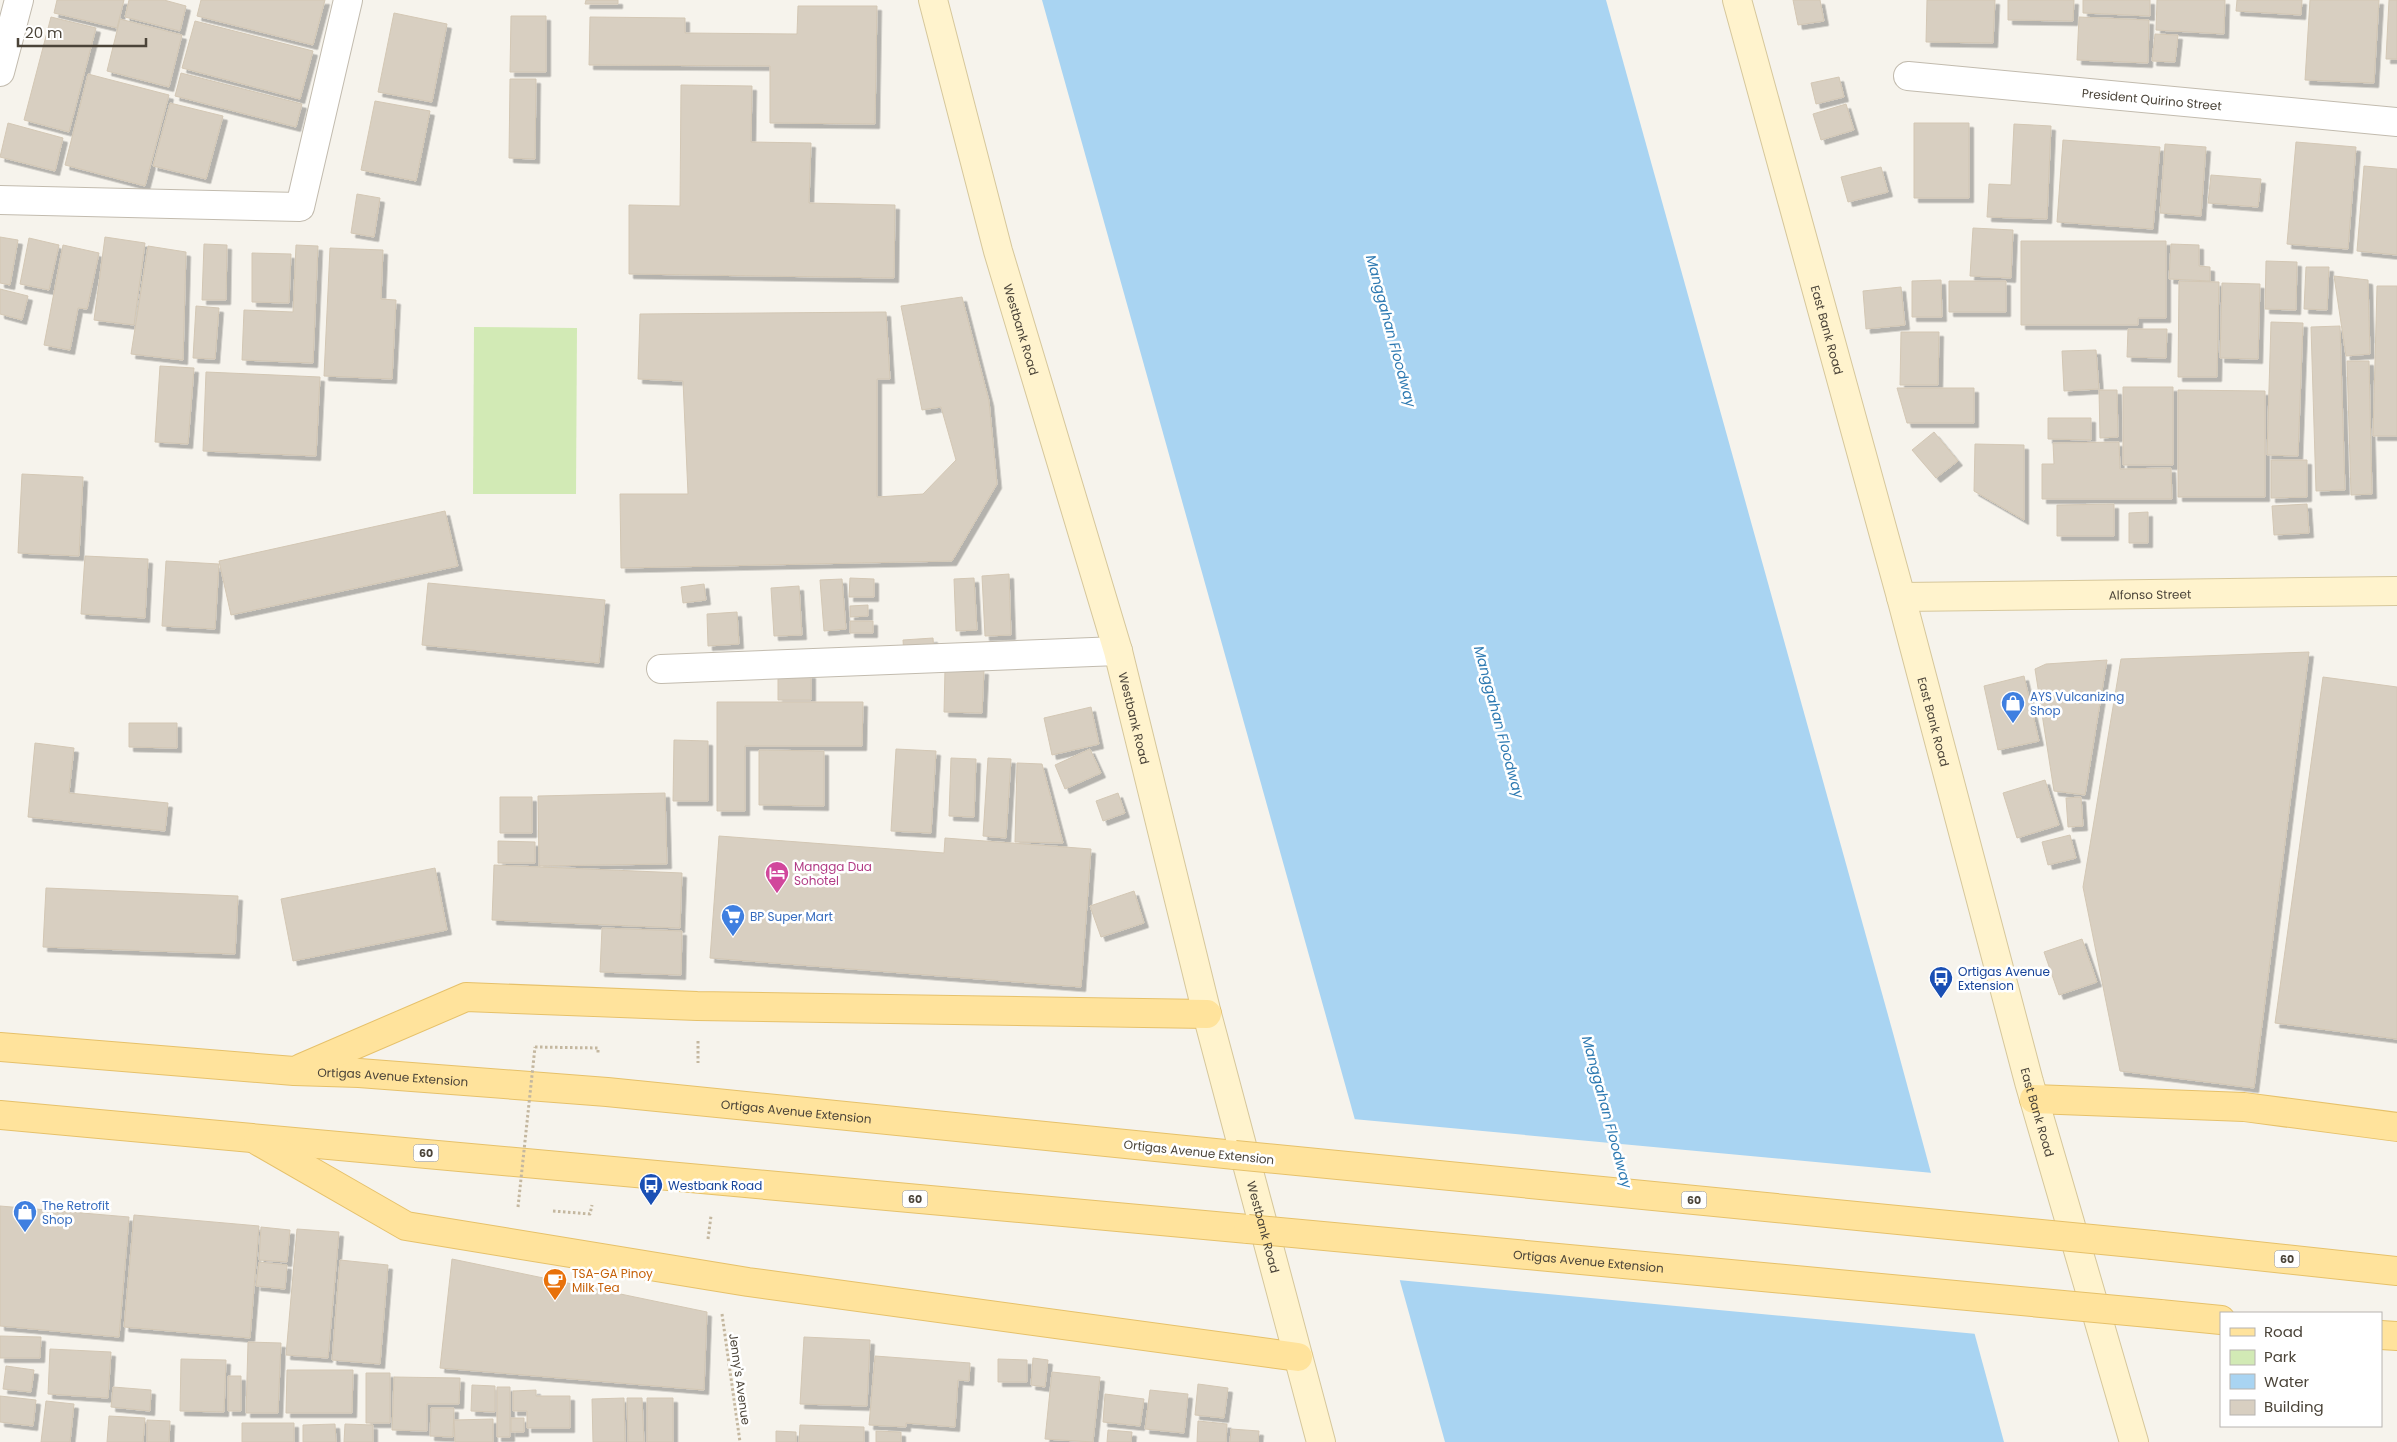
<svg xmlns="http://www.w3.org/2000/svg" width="2397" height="1442" viewBox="0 0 2397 1442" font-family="Poppins,sans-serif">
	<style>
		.green { fill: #d2eab5 }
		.water { fill: #a9d4f2 }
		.pier { fill: #f6f3ec }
		.building { fill: #d8cfc1; stroke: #d3c7b4; filter: url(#shadow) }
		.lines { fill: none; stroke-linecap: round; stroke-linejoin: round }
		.street-casing { stroke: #c2bbae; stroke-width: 30 }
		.secondary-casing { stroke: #d6c79b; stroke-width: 30 }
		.primary-casing { stroke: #e6c16a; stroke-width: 30 }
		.path { stroke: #c4b79f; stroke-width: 3; stroke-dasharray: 2.5 2.5; stroke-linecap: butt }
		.street { stroke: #fff; stroke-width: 28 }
		.secondary { stroke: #fff3cd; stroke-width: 28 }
		.primary { stroke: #ffe39c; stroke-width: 28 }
		.primary-bridge-casing { stroke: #e6c16a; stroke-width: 30; stroke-linecap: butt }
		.path-bridge { stroke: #c4b79f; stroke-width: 3; stroke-dasharray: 2.5 2.5; stroke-linecap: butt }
		.primary-bridge { stroke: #ffe39c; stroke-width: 28 }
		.labels { text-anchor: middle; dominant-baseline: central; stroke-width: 5; stroke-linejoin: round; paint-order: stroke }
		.shield { fill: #fff; stroke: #817c74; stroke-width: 1 }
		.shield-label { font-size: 11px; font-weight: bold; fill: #4b4439 }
		.street-label { font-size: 12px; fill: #4b4439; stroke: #fff }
		.shop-label { font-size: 12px; fill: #366cbe; stroke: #fff; text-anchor: start }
		.hotel-label { font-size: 12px; fill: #b23c85; stroke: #fff; text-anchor: start }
		.transit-label { font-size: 12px; fill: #164399; stroke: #fff; text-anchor: start }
		.food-label { font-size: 12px; fill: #c56008; stroke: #fff; text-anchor: start }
		.water-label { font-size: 14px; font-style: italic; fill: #2e7ab2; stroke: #fff }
	</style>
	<defs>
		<filter id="shadow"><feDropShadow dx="4.5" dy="4.5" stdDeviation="0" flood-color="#0004"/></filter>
	</defs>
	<rect width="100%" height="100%" fill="#f6f3ec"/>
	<path class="green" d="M474,327L577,328L576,494H473Z"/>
	<path class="water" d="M1042,0H1606L1893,1033L2004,1442H1445Z"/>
	<path class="pier" d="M1353,1119L1933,1173L1977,1334L1398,1280Z"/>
	<path class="building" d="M57,0H124L117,28L54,13Z
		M129,0H164L186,6L180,31L125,17Z
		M201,0H325L313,45L197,16Z
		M586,0H618V4H585Z
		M1793,0H1820L1824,21L1798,25Z
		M1927,0H1995L1993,43L1926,42Z
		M2008,0H2074L2073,21L2008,20Z
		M2083,0H2150V16L2083,13Z
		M2157,0H2225L2224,34L2156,30Z
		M2237,0H2302L2301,15L2236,11Z
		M2310,0H2379L2374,83L2305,80Z
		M2389,0H2397V59H2386Z
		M798,6H877L875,124L770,123V66L589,65L590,17L685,18V33L797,34Z
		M394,13L447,24L432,102L378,92Z
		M511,16H546V72H510Z
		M51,17L96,28L69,132L24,120Z
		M2079,17L2149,20L2148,63L2077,60Z
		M120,19L182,35L169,87L107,71Z
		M195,21L313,51L300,99L182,68Z
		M2155,34L2178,35L2175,62L2152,61Z
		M181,73L302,104L296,127L175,96Z
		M88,74L169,95L145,186L65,165Z
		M1839,77L1844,97L1816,104L1811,83Z
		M510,79H536L535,159L509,158Z
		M681,85L752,86L751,142L811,143L809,203L895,205L894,278L629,274V205L680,206Z
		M375,101L430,111L416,181L361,170Z
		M170,103L223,116L206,179L153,166Z
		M1846,104L1854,130L1821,140L1813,114Z
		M8,123L63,138L55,171L0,157Z
		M1914,123H1969V198H1914Z
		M2014,124L2051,126L2047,219L1987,217L1989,184L2011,185Z
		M2063,140L2160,147L2153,229L2057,222Z
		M2296,142L2356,147L2348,249L2287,244Z
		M2165,144L2206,147L2201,216L2160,213Z
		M2364,166L2397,169V255L2357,251Z
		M1881,167L1888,192L1848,202L1841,177Z
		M2211,175L2261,179L2258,207L2208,203Z
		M357,194L380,198L374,237L351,233Z
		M1973,228L2013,230L2011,278L1970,276Z
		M0,237L18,240L10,285L0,283Z
		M105,237L145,243L134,325L94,320Z
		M29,238L59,245L49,290L20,284Z
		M2021,241H2166V318H2138V325H2021Z
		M204,244L227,245L226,300H202Z
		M2171,244L2199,245V266L2210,267V281L2169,279Z
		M63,245L99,253L87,309L78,308L70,350L44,345Z
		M296,245L318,246L313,363L242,360L244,310L293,312Z
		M148,246L186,252L183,360L131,354Z
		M330,248L383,250L381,299L396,300L392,379L324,376Z
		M252,253L291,254L289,303L252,302Z
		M2266,261L2297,262L2296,310L2265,309Z
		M2306,267H2329L2327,310L2304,309Z
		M2334,276L2368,280L2370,354L2346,356Z
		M1941,280L1942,317H1912V281Z
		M1949,281H2006V312H1949Z
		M2179,281L2219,282L2217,377H2178Z
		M2222,283L2260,284L2258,359L2220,358Z
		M2377,286H2397V436H2373Z
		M1901,287L1905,325L1866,329L1863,291Z
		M0,289L28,296L22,320L0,314Z
		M962,297L989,401L997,484L952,561L621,568L620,494H688L683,381L638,379L640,314L886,312L890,379H877V497L923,494L956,460L941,407L922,410L901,306Z
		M196,306L219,308L215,359L193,358Z
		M2271,322L2303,323L2298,456L2267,455Z
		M2340,326L2345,490L2316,491L2311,327Z
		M2128,329H2167L2166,358L2127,357Z
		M1901,332H1939L1938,385H1900Z
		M2096,350L2099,389L2064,391L2062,351Z
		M2347,361H2369L2372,494L2351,495Z
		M160,366L194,368L188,444L155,442Z
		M206,372L320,377L316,456L203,451Z
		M2123,387H2173V465H2123Z
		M1897,388H1974V423H1907Z
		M2099,390H2117L2118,437L2100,438Z
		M2178,390L2265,391V497H2178Z
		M2048,418H2091V440L2048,439Z
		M1934,432L1958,461L1936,478L1912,450Z
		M2119,442L2120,469L2171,468L2172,499H2042V464H2054L2053,443Z
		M1975,444L2024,445V520L1974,491Z
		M2271,460H2307V497L2271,498Z
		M22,474L83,477L79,556L18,553Z
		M2114,504V536H2057V505Z
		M2307,504L2309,533L2274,535L2272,506Z
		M445,511L458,566L231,615L219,561Z
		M2148,512V543H2129V513Z
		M85,556L148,559L145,618L81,614Z
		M166,561L219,564L215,629L162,626Z
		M1009,574L1011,635L985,636L982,576Z
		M850,578L874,579V597H849Z
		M974,578L977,630L956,631L954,579Z
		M842,579L846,629L824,631L820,580Z
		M428,583L605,600L599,663L422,645Z
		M704,584L706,600L683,603L681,587Z
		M799,586L802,635L774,636L771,588Z
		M868,605V616L850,617V606Z
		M737,612L739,644L708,646L707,614Z
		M850,621H873V633H850Z
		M933,638L934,653L904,655L903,640Z
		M2309,652L2254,1088L2120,1071L2083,887L2121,659Z
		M2107,660L2085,795L2054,791L2035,669L2046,664Z
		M945,669L984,670L982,713L944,712Z
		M778,673L811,674V700H778Z
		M2024,676L2039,741L1998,750L1984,686Z
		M2323,677L2397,687V1039L2275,1023Z
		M717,702H863L862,746H745V811H717Z
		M1091,707L1099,744L1052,755L1044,718Z
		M129,723H177V748L129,747Z
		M674,740L708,741V801H673Z
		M35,743L74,748L69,793L168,803L165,831L28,817Z
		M896,749L936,751L931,833L891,831Z
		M1090,749L1101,773L1065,789L1055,765Z
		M759,750L824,751V806L759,805Z
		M951,758L976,759L974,817L949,816Z
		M988,758L1011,759L1006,838L983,836Z
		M1017,763L1042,764L1063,843L1015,842Z
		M2045,780L2059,825L2017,838L2003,793Z
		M665,793L667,864L539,866L538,796Z
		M1118,793L1125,813L1103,821L1096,801Z
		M500,797H532V833H500Z
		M2081,797L2083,826L2068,827L2066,798Z
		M2070,835L2076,858L2048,865L2042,842Z
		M719,836L944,853L945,838L1091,849L1081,987L710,958Z
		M498,841L535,842V863H498Z
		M494,865L682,873L680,928L492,920Z
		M435,868L447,930L293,961L281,899Z
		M46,888L238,896L235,954L43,947Z
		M1134,891L1144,923L1101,937L1090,906Z
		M602,928L682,931L681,975L600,972Z
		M2082,939L2097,982L2059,995L2044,952Z
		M0,1206L129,1217L119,1337L0,1326Z
		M134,1215L259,1226L250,1338L124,1327Z
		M261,1227L290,1230L287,1262L259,1260Z
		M297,1229L339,1232L328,1358L286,1355Z
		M452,1259L707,1312L704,1390L440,1368Z
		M340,1260L388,1265L380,1364L332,1360Z
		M259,1262L287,1265L285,1289L256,1286Z
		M0,1336L41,1337L40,1358H0Z
		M804,1337L870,1340L867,1406L800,1404Z
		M248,1342L281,1343L278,1413H246Z
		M50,1349L111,1352L108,1398L48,1394Z
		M875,1356L970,1363L969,1381L958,1380L955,1427L906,1423V1427L869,1425Z
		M1033,1358L1048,1360L1045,1387L1031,1385Z
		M181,1359L226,1360L224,1412L180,1411Z
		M998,1359L1027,1360V1382H998Z
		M6,1366L34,1370L31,1392L3,1389Z
		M287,1370H353L352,1413H286Z
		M1052,1372L1100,1377L1093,1442L1045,1439Z
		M366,1373H390V1423H366Z
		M228,1376H241V1411H228Z
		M394,1377L460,1378L459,1404H427V1431L392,1430Z
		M1198,1384L1228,1388L1224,1418L1195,1415Z
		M472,1385L495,1386V1412L471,1411Z
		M113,1387L151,1390L150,1411L111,1407Z
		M497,1387H510V1437H497Z
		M536,1390V1396H570V1428H527V1411H513V1391Z
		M1150,1390L1188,1394L1184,1433L1145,1429Z
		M1105,1394L1144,1399L1140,1426L1103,1422Z
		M0,1396L36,1400L33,1426L0,1422Z
		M624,1398L625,1442H593L592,1399Z
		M627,1398H642L644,1442H628Z
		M647,1398H673V1442H647Z
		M46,1401L74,1404L70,1442H41Z
		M431,1408H454L453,1437L430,1436Z
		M109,1416L145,1418L143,1442H107Z
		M511,1418H524V1432H511Z
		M493,1419V1442H455L454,1420Z
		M147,1420L170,1421L169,1442H147Z
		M1198,1421L1227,1424L1226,1442H1197Z
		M242,1423H294V1442H242Z
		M335,1424L336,1442H303V1425Z
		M345,1424L373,1425V1442H344Z
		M800,1425L864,1427V1442H799Z
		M1231,1429L1259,1431L1258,1442H1230Z
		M1108,1430L1132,1432L1131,1442H1107Z
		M776,1431L796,1432V1442H776Z
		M876,1431L901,1432V1442H876Z"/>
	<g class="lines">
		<g class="street-casing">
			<g id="street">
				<path d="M0,72L19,0"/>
				<path id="s1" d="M1908,76L2397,122"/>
				<path d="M0,200L300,207L348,0"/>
				<path d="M661,669L1118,651"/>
			</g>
		</g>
		<g class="secondary-casing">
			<g id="secondary">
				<path id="s2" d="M933,0L998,251L1118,651L1207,1014L1321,1442"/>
				<path id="s3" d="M1737,0L1901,597L2029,1082L2134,1442"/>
				<path id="s4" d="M1901,597L2397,591"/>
			</g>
		</g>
		<g class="primary-casing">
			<g id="primary">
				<path id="s5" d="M0,1047L294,1071L359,1073L607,1092L1235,1155"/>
				<path d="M301,1068L466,997L697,1006L1207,1014"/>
				<path d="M2034,1099L2244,1107L2397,1127"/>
				<path d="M0,1115L1248,1229"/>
				<path d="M258,1141L406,1226L748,1282L1298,1357"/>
				<path d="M2153,1245L2397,1271"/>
				<path d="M2160,1314L2221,1320"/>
				<path d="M2381,1335L2397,1336"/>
			</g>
		</g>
		<path class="path" d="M698,1041V1063
			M535,1047L598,1048V1054
			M553,1211L590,1214L592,1205
			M708,1239L711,1216
			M722,1314L740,1442"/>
		<use href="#street" class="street"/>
		<use href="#secondary" class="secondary"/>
		<use href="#primary" class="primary"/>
		<g class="primary-bridge-casing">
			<g id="primary-bridge">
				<path d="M1235,1155L2153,1245"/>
				<path id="s6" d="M1248,1229L2160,1314"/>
			</g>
		</g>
		<path class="path-bridge" d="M518,1207L535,1047"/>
		<use href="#primary-bridge" class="primary-bridge"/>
	</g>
	<defs>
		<g id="shop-pin" transform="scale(1.25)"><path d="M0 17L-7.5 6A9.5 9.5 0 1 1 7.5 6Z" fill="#3f7fe0" stroke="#fff"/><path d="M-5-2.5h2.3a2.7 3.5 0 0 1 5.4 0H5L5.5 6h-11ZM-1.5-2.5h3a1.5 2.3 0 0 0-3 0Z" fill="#fff"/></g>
		<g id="hotel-pin" transform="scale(1.25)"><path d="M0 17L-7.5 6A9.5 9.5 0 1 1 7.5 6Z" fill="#d1479c" stroke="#fff"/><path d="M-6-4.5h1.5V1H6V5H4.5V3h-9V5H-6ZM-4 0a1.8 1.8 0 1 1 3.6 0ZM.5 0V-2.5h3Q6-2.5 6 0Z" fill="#fff"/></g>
		<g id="supermarket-pin" transform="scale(1.25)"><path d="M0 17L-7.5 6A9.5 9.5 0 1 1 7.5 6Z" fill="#3f7fe0" stroke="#fff"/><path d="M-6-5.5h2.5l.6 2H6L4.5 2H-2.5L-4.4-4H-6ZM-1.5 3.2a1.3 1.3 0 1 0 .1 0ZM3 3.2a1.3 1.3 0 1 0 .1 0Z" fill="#fff"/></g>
		<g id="bus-pin" transform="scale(1.25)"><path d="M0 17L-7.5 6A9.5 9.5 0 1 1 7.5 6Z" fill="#1a4fb4" stroke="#fff"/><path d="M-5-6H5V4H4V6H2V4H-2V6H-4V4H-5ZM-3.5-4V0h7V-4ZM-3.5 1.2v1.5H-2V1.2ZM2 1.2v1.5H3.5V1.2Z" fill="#fff"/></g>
		<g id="cafe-pin" transform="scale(1.25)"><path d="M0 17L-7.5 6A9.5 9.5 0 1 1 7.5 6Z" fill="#e8710a" stroke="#fff"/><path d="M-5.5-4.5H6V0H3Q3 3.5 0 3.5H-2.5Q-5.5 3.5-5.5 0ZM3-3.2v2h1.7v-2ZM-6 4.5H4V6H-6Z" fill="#fff"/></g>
	</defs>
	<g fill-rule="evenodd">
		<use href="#shop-pin" x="2013" y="703"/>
		<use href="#hotel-pin" x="777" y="873"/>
		<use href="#supermarket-pin" x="733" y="916"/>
		<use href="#bus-pin" x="1941" y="978"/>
		<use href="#bus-pin" x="651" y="1185"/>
		<use href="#shop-pin" x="25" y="1212"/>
		<use href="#cafe-pin" x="555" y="1280"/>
	</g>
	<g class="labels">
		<g class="shield">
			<rect x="413.5" y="1144.5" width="25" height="17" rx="4"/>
			<rect x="902.5" y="1190.5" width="25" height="17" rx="4"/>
			<rect x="1681.5" y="1191.5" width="25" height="17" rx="4"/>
			<rect x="2274.5" y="1250.5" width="25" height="17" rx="4"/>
		</g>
		<g class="shield-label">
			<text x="426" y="1153">60</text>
			<text x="915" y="1199">60</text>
			<text x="1694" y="1200">60</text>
			<text x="2287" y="1259">60</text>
		</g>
		<g class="street-label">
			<text stroke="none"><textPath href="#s1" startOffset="245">President Quirino Street</textPath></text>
			<text stroke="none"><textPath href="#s2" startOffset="341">Westbank Road</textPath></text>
			<text stroke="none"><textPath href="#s3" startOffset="342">East Bank Road</textPath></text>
			<text stroke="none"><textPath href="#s4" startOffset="249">Alfonso Street</textPath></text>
			<text stroke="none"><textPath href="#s2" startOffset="746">Westbank Road</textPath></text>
			<text stroke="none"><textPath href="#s3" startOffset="748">East Bank Road</textPath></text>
			<text stroke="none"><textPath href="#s5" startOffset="394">Ortigas Avenue Extension</textPath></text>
			<text stroke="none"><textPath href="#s5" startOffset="799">Ortigas Avenue Extension</textPath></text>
			<text stroke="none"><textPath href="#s3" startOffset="1152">East Bank Road</textPath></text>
			<text transform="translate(1199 1152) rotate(6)">Ortigas Avenue Extension</text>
			<text stroke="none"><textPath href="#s2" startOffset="1271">Westbank Road</textPath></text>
			<text stroke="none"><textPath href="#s6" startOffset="342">Ortigas Avenue Extension</textPath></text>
			<text transform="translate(740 1379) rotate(82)">Jenny's Avenue</text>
		</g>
		<g class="shop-label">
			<text x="2030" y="696">AYS Vulcanizing<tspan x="2030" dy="14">Shop</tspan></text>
			<text x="750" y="916">BP Super Mart</text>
			<text x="42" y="1205">The Retrofit<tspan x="42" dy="14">Shop</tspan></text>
		</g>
		<g class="hotel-label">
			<text x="794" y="866">Mangga Dua<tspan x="794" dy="14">Sohotel</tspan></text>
		</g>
		<g class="transit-label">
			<text x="1958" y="971">Ortigas Avenue<tspan x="1958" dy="14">Extension</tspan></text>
			<text x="668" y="1185">Westbank Road</text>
		</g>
		<g class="food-label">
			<text x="572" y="1273">TSA-GA Pinoy<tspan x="572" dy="14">Milk Tea</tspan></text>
		</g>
		<g class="water-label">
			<text transform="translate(1391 331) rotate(75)">Manggahan Floodway</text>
			<text transform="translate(1499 722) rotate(75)">Manggahan Floodway</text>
			<text transform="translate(1607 1112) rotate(75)">Manggahan Floodway</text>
		</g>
	</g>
	<rect x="2220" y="1312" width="162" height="115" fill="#ffffff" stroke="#b7b4b0"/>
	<rect x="2230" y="1328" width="25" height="8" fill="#ffe39c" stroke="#b7b4b0"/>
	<text x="2264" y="1337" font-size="15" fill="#4b4439">Road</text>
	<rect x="2230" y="1350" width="25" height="15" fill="#d2eab5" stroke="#b7b4b0"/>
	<text x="2264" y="1362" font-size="15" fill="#4b4439">Park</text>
	<rect x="2230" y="1374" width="25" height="15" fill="#a9d4f2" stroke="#b7b4b0"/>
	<text x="2264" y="1387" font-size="15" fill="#4b4439">Water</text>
	<rect x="2230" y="1400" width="25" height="15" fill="#d8cfc1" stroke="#b7b4b0"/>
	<text x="2264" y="1412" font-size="15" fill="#4b4439">Building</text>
	<path d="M18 38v8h128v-8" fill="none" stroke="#4b4439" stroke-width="2.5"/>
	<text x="25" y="38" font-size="15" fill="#4b4439" stroke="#ffffff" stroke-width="4" paint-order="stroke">20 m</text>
</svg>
